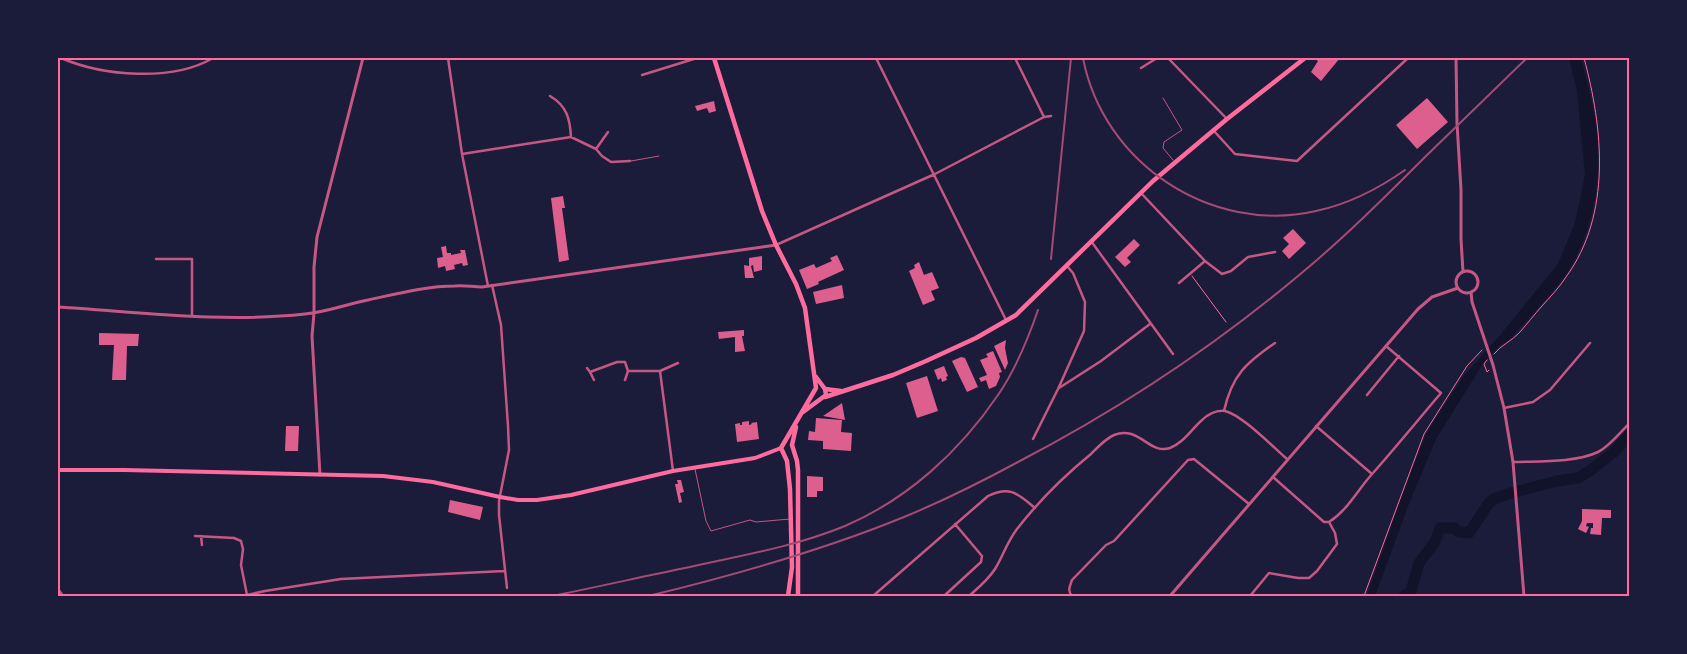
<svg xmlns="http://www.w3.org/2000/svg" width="1687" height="654" viewBox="0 0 1687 654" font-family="'Sofia Sans Condensed',sans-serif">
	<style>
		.water { fill: #12122b }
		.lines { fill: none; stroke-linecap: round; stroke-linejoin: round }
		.river { stroke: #12122b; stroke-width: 11 }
		.building { fill: #dd5f8e }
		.path { stroke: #ff6b9d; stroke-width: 1 }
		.service { stroke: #c65784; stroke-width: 1 }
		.minor { stroke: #c65784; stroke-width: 2.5 }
		.tertiary { stroke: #c65784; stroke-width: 3 }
		.secondary { stroke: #ff6b9d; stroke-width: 4 }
		.primary { stroke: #ff6b9d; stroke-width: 4.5 }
		.trunk { stroke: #ff6b9d; stroke-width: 4.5 }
		.rail { stroke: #a44b75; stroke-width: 2 }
		.neatline { fill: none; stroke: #ff6b9d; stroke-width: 2 }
	</style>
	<rect width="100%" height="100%" fill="#1b1b3a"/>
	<path class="water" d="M1569,58H1581C1587,82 1594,107 1597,132C1602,180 1593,234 1566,274C1550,297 1527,319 1509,340L1499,346L1484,362L1436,439L1410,501L1375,596H1367L1401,498L1426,434L1463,377L1501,334L1558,264L1575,223L1585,175L1577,90Z"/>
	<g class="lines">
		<path class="river" d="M1404,596L1411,591L1419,563L1435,542L1440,528H1454L1459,532L1469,533L1489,503L1494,499L1511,493L1557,481L1578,478L1591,470L1614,452L1630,434"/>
	</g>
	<path class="building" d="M1317,58H1340L1321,81L1311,72L1318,61L1315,59Z
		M1427,98L1448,122L1417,149L1396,125Z
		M714,101L716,111L709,113L707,108L697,111L695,106Z
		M563,196L565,208H562L569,260L559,262L551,198Z
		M1293,229L1306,243L1289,259L1282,251L1289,244L1283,238Z
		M1134,239L1140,245L1127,258L1131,262L1125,267L1115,257Z
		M446,246L447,253H451V255L461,253L460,250H465L468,265L463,266L462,263L454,265L455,269L446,271L445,266L438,268L437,258L443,257L441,247Z
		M837,255L844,270L818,282L819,284L807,289L799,270L814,264L816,268L832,261L830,258Z
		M762,256V270L754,272L753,265L751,266L754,278H745L744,265L749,266V258Z
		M919,262L924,275L932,272L939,288L931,291L935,300L923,305L909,271L915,268L914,265Z
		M842,285L844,298L816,304L813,292Z
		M744,330V336H742L745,351L735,352V337L719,339L718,332Z
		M99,333L139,334L138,346H127L126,380H112L114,345H99Z
		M1006,340L1005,348L1008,363L1005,370L994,346Z
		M993,351L1002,372L999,373L1000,377L996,386L989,389L986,380L981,382L979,378L987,375L980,360L988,357L986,354Z
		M961,357L965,358L978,387L967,392L952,361Z
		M944,366L948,376L946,377L947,380L942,382L941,378L938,380L934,370Z
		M927,376L938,411L917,418L906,383Z
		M842,403L845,420L823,416Z
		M816,418L842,420L841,432L852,433L851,451L823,449V441L808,440L809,431L815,432Z
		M749,421V425L752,424L751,423L757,422L759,439L737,442L735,424L740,423V425H742V422Z
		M286,426H299L298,451H285Z
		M807,476L823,477V491H817V497H807Z
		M677,480H681L684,492L680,493L682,502L679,503L675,484H678Z
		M450,500L483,507L480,520L448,512Z
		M1582,509L1611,510V518H1602L1601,535L1590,534L1591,528H1593V523H1587L1586,526L1589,527L1586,533L1578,529L1582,521Z"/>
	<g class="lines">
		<path class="path" d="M1192,276L1226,322
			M1494,354C1501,345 1512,341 1520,332C1527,324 1534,315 1542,306C1550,297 1559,288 1566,277C1612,214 1603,128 1584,58
			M1487,360L1484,364L1487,372L1489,370
			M1364,596L1424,434L1467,366L1482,350"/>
		<path class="service" d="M1163,98L1182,130L1164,142L1163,148L1173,160
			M631,161L659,156
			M695,469L706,521L711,531L750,520L756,522L790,519"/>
		<path class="minor" d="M61,58C103,76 172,82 213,58
			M448,58L462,154L488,286
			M876,58L1006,320
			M1015,58L1044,117
			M1168,58L1227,119
			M1141,68L1157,58
			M642,75L697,58
			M550,96C567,106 570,119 571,137
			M1214,131L1235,154L1297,161L1408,58
			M596,149L608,132
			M462,154L571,137L596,149L602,156L611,162L630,161
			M1141,193L1205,261L1222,274L1231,271L1248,257L1275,252
			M1091,241L1173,354
			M776,245L935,174L1044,117L1051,116
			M156,259H192V316
			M1179,283L1205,261
			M492,285L501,325L508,426L509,450L499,501V515L507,588
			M587,368L590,372L617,362H625L628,371H660L673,471
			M660,371L678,363
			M590,372L594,380
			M625,380L628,371
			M1059,388L1101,361L1150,324
			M1367,395L1399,356
			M1504,408L1533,402L1550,390L1590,343
			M1224,411C1232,375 1246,363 1275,343
			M1316,426L1372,474
			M1033,439L1058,389L1084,331L1085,302L1073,273L1067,266
			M1513,462C1538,461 1575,463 1598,452C1610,446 1620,432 1630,423
			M1273,477L1324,522H1329
			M195,536L234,538L241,541L243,549L241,565L247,595
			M201,536L202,545
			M58,589L63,596
			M242,596L265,591L341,579L504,571
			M873,596L988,496C1010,485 1018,494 1035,508
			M944,596L981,562L982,556L955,524
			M969,596C978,588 988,580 995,569C1003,556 1007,542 1017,529C1038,502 1064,476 1091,454C1098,447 1105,439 1114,435C1139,425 1149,455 1170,448C1183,443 1191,430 1201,421C1207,415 1216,410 1225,411C1242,415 1273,447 1287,459
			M1072,596C1067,591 1070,586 1072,580L1106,545L1114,541L1188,460L1194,459L1249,504
			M1250,596L1269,573L1298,578H1309L1317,571L1337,544L1335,533L1329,522C1348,510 1358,489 1373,473C1396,447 1418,420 1441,393L1386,346"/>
		<path class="tertiary" d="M1456,58L1457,123L1461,190V239L1463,272
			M1456 282a11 11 0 1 1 22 0a11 11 0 1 1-22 0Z
			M1471,292L1472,302L1493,365L1504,408L1513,462L1524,596
			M58,307C139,312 223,323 305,314C327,312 347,304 368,300C396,294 426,286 455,286C464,285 473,287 482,287L776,245
			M320,475L312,336L314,313V267L317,237L363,58
			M1170,596L1418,309L1432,297L1458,288"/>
		<path class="secondary" d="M58,470H124L383,476L433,482L500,497L518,500H537L571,495L673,471L755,458L781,448"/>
		<path class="primary" d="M825,389L841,391
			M825,397L893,375L926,361L976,338L1016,315L1153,181L1227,119L1305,58"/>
		<path class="trunk" d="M714,58L762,211L776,245L796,284L805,308L816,388L781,448L787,461L790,489L792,567L788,596
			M803,412L826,395L825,389L816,377
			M796,427L792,445L797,461L798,470V596"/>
		<path class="rail" d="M1083,58C1103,163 1211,235 1316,211C1349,204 1378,189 1405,170
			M1051,259L1071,58
			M552,596C597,587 641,577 685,568C739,556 794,547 845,526C908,499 960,451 998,395C1016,369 1028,339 1038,310
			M648,596C735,575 821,551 904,517C943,501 981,482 1018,462C1118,410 1212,348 1298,276C1343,239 1384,198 1425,157C1459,124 1493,91 1527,58"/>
	</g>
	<rect width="1687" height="654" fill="none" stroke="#1b1b3a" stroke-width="118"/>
	<rect x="59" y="59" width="1569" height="536" class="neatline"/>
</svg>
